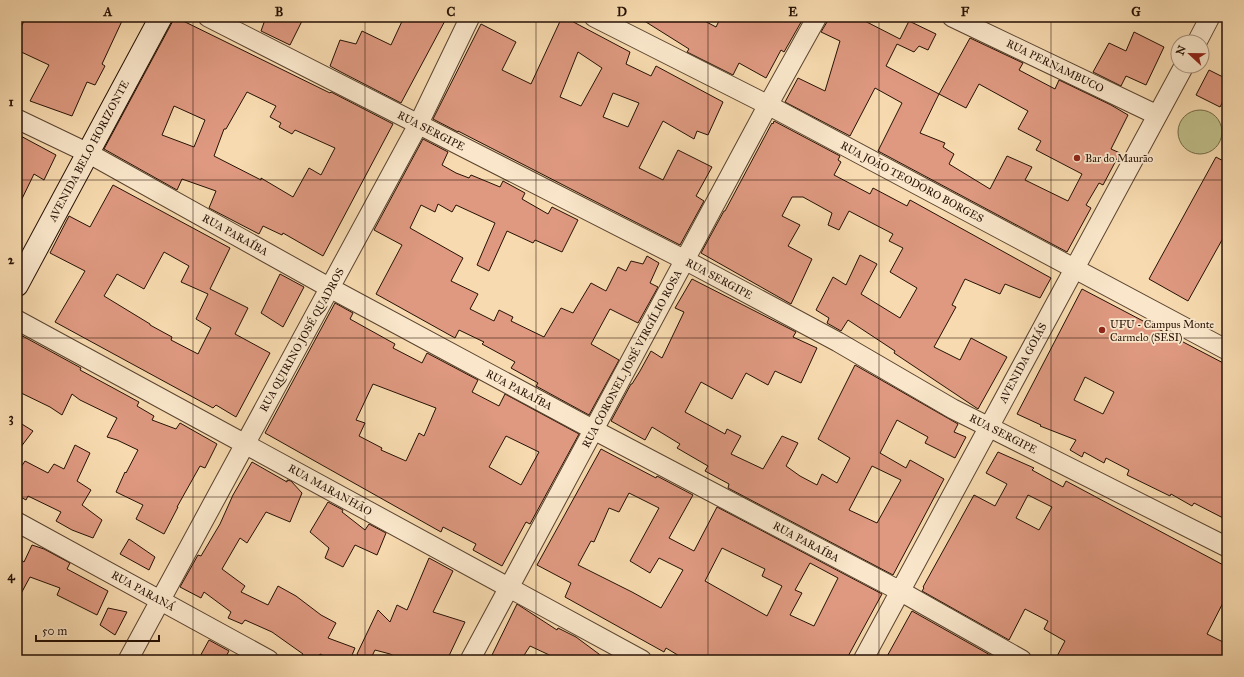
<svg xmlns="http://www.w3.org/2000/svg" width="1244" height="677" viewBox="0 0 1244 677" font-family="'IM FELL Great Primer',serif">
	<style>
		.green { fill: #bfbf89; stroke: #726846 }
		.building { fill: #de9980; stroke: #261104; fill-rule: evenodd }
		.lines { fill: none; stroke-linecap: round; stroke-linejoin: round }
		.street-casing { stroke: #5a432f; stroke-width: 21 }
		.secondary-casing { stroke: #261104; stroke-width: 24 }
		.street { stroke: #fae7cb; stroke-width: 19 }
		.secondary { stroke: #fae7cb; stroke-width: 22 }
		.grid { fill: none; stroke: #261104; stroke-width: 1; stroke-opacity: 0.55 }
		.poi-dot { fill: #8f2418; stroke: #fae7cb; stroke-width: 1.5 }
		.labels { text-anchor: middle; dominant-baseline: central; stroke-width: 3.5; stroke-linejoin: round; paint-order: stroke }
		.street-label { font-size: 11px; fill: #261104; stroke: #fae7cb }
		.poi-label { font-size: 11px; fill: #261104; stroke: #fae7cb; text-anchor: start }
		.neatline { fill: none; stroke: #261104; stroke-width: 1.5 }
		.grid-label { font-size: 13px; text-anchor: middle; font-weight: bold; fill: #261104 }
	</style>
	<rect width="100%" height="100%" fill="#f7daaf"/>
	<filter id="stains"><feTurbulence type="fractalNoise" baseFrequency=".005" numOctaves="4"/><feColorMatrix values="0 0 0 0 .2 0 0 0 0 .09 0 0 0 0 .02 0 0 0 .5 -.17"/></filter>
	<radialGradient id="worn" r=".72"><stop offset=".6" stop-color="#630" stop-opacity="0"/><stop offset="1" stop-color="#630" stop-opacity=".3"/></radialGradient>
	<path class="green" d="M1178 132a22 22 0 1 1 44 0a22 22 0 1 1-44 0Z"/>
	<path class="building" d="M26,17H113L122,21L102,64L105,66L95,85L87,82L72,116L30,101L49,65L17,50V35Z
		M175,17L330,93L331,92L393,124L323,256L283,233L282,235L263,226L259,234L209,208L216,191L182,179L177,190L104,149ZM247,92L276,106L270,117L281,123L279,127L292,134L295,130L335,148L321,175L309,168L293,197L261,178V180L214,156L224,129H226ZM174,106L205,120L194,147L162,135Z
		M266,17H304L290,45L261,31Z
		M404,17H447L401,103L341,72L330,66L340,40L356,44L362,31L391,45Z
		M562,17H564L630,52L626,64L651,76L656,66L723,102L708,135L697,131L694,139L663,121L639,168L663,180L678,150L712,167L696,196L704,201L680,245L458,131V132L433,119L481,24L516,42L502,70L531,84ZM578,52L602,68L581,106L560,97ZM613,93L639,103L628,127L603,117Z
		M638,17H697L716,27L721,17H804L784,52L781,50L766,78L739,63L733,75L687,52L689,49Z
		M828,17H857L900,39L909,21L936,34L928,50L919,46L914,52L897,44L886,66L939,94L970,38L1023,63L1019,70L1055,89L1059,80L1111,105L1128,115L1111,149L1120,153L1103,185L1099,183L1086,205L1091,208L1067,252L878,151L902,103L875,88L850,136L785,102L798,78L825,91L840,41L821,32L827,22ZM979,84L1028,111L1018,129L1041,141L1036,150L1082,174L1068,201L1025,180L1032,167L1007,156L990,189L949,164L954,154L943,147L945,143L920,133L939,94L966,108Z
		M1134,32L1164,47L1146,85L1126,76L1121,86L1093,72L1109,43L1126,51Z
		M1209,70L1227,79V94L1220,107L1196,95Z
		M774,121L840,156L838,160L841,162L834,175L870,194L873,188L907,206L910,200L1051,278L1040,298L1005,284L1000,294L965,279L952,305L956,307L934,347L960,360L971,338L1007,357L978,409L894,353L895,351L848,320L841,331L827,323L829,318L816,310L833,277L846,285L860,255L877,264L861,294L900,318L917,288L890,272L903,248L889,241L893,234L849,211L839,230L828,225L832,213L803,197H792L782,216L800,225L788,246L812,259L791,304L701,253L724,211H725L772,123L773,124Z
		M17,134L56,155L44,180L34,174L17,209Z
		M423,139L448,152L442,165L456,173L469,178L471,175L500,187L503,181L525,193L522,199L548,214L552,207L578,220L562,252L535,240L533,243L507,231L489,271L477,265L495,223L456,205L452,212L438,204L435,212L421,205L410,228L463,258L451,281L478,294L470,309L494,321L499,310L513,317L511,321L544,337L561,308L573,313L591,283L606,291L618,267L626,271L631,261L643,264L647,256L659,263L650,283L658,287L638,323L610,309L591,344L619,360L589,415L536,386L538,383L511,368L515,362L482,344L484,342L459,330L455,338L376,294L402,245L374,230Z
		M1216,157L1227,163V231L1188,301L1149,279Z
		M113,185L230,248L210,289L248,308L235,334L270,353L236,417L216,405L213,408L55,322L85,271L50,253L69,216L90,227ZM164,252L189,266L181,282L208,294L196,319L211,328L198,354L171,340L172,337L150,325V324L104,296L117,274L144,289Z
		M280,274L304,287L283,327L261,313Z
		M692,279L796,332L793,337L817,348L801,383L775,371L768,385L746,373L732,399L701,382L685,412L725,434L727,429L741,436L731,454L763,469L782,436L798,443L786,466L800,476L817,485L822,474L837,483L850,458L818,439L855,365L958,424L954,432L966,437L955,458L925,443L928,437L897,420L880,453L906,468L910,460L944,479L893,575L728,488L729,484L705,471L708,466L677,448L680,444L652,427L645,440L611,421L631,384H632L640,371L651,351L662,358L684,312L675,308ZM872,466L901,480L877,523L849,510Z
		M1082,289L1227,365V520L1194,503L1192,506L1171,494L1170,496L1127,475L1129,470L1106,458L1104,463L1084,452L1082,457L1070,450L1076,440L1040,426L1041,425L1017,414ZM1085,377L1114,392L1103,414L1074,400Z
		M335,303L353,313L350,319L395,344L393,348L422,363L427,353L478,380L472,392L499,406L505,394L579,434L530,524L526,522L502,566L473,550L476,544L443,527L441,532L265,433ZM373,384L436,408L424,436L419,433L406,461L381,450L382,448L359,436L365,423L356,420ZM506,436L539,452L521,485L489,467Z
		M17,333L81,368L80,370L139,402L137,406L154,416L152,420L176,429L180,423L217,444L205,468L200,466L177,507H178L164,534L136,519L143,505L116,492L125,472L126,473L138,450L117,440L107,437L117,418L80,400L72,394L62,415L50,407L17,391Z
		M17,421L33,431L17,452Z
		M75,445L90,453L77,481L91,490L82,505L102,520L93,538L72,530L56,521L61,512L28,496L26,500L17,495V473L25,461L48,473L54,464L64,469Z
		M601,449L656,478L657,476L693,495L669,538L694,551L717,507L882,594L846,660H686L666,648L664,652L565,597L571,583L537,565ZM629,493L659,508L630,561L650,573L659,558L683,570L661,608L632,592L578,565L591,541L594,542L609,508L619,512ZM722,548L765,569L762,576L782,586L767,616L705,581ZM810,563L838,578L814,626L790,615L802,593L795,590Z
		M998,452L1034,468L1032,470L1063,487L1066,481L1227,567V595L1207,634L1227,644V649L1221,660H1055L1065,641L1044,629L1048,621L1025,609L1009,640L922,591L924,588L923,587L974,495L995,506L1007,484L986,473ZM1028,495L1052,507L1039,530L1016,518Z
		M252,462L287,482V480L291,481L302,493L290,522L266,512L247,543L240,538L222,569L245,586L241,592L268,605L278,586L296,596L321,615L336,623L328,638L355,648L350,660H332L320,654L317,660L302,656L303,654L272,632L245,620L242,624L228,618L231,612L204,592L201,598L180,587L198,555L201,556L220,524L233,495Z
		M328,502L343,510L342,512L365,530L369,524L386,533L377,555L355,545L343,567L325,558L329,548L310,532Z
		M129,539L155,557L149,570L120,554Z
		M32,545L44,549L70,563L67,569L108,591L97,615L57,595L60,588L30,577L17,601V557L24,562Z
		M429,558L453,571L433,612L465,622L447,660H402L390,654L375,650L370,660H364L357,654L378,610L390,622L397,605L407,610Z
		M517,604L557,630L558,628L576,637L607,660H560L530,646L521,660H504L492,655Z
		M108,608L127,612L115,635L100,625Z
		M912,611L999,660H885Z
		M209,640L229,651L224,660H198Z"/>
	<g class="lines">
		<g class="street-casing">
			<path id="street" d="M208,17L685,260L838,342L953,409L1227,547
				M594,17L768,105L1227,350
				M952,17L1157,115
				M1197,42L1210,17
				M17,119L88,153L330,288L594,430L900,591L1022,660
				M17,320L642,660
				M17,522L269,660
				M128,660L418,125L470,17
				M470,660L768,105L817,17
				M863,660L1184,66"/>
		</g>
		<g class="secondary-casing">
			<path id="secondary" d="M17,285L161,17"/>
		</g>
		<use href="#street" class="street"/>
		<use href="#secondary" class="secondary"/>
	</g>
	<path class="grid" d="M193,17V660M365,17V660M536,17V660M708,17V660M879,17V660M1051,17V660M17,180H1227M17,338H1227M17,497H1227"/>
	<g class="poi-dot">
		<circle cx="1077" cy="158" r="4"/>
		<circle cx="1102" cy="330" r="4"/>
	</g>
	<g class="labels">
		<g class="street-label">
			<text transform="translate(1055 66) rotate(26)">RUA PERNAMBUCO</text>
			<text transform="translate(431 131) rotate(27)">RUA SERGIPE</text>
			<text transform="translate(89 151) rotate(-62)">AVENIDA BELO HORIZONTE</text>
			<text transform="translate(912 182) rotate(28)">RUA JOÃO TEODORO BORGES</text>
			<text transform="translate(235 235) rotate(29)">RUA PARAÍBA</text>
			<text transform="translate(719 279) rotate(28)">RUA SERGIPE</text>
			<text transform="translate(302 340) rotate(-61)">RUA QUIRINO JOSÉ QUADROS</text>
			<text transform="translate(632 359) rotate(-62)">RUA CORONEL JOSÉ VIRGÍLIO ROSA</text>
			<text transform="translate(1023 363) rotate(-62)">AVENIDA GOIÁS</text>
			<text transform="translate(519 390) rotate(28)">RUA PARAÍBA</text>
			<text transform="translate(1003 434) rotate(27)">RUA SERGIPE</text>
			<text transform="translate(330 490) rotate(29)">RUA MARANHÃO</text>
			<text transform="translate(806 542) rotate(28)">RUA PARAÍBA</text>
			<text transform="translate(143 591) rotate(29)">RUA PARANÁ</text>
		</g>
		<g class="poi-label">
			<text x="1085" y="158">Bar do Maurão</text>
			<text x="1110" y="324">UFU - Campus Monte<tspan x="1110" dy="13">Carmelo (SESI)</tspan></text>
		</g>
	</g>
	<rect width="1244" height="677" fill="none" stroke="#f7daaf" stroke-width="44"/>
	<g transform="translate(1190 54) rotate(292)"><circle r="19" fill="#fae7cb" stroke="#a5917b"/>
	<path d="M0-3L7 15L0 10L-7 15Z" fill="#8f2418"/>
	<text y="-6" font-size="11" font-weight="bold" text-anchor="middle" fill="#261104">N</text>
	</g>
	<path d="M36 635v6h123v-6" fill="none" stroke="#261104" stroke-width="2"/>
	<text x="42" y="635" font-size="12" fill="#261104" stroke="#fae7cb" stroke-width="3" paint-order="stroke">50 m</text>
	<rect x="22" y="22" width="1200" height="633" class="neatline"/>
	<g class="grid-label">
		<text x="108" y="16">A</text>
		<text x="279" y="16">B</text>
		<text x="451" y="16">C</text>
		<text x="622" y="16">D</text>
		<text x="793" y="16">E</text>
		<text x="965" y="16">F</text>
		<text x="1136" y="16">G</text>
		<text x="11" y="106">1</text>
		<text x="11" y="264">2</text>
		<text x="11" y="422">3</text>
		<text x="11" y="580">4</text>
	</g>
	<rect width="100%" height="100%" filter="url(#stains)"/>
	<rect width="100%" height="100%" fill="url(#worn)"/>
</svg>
